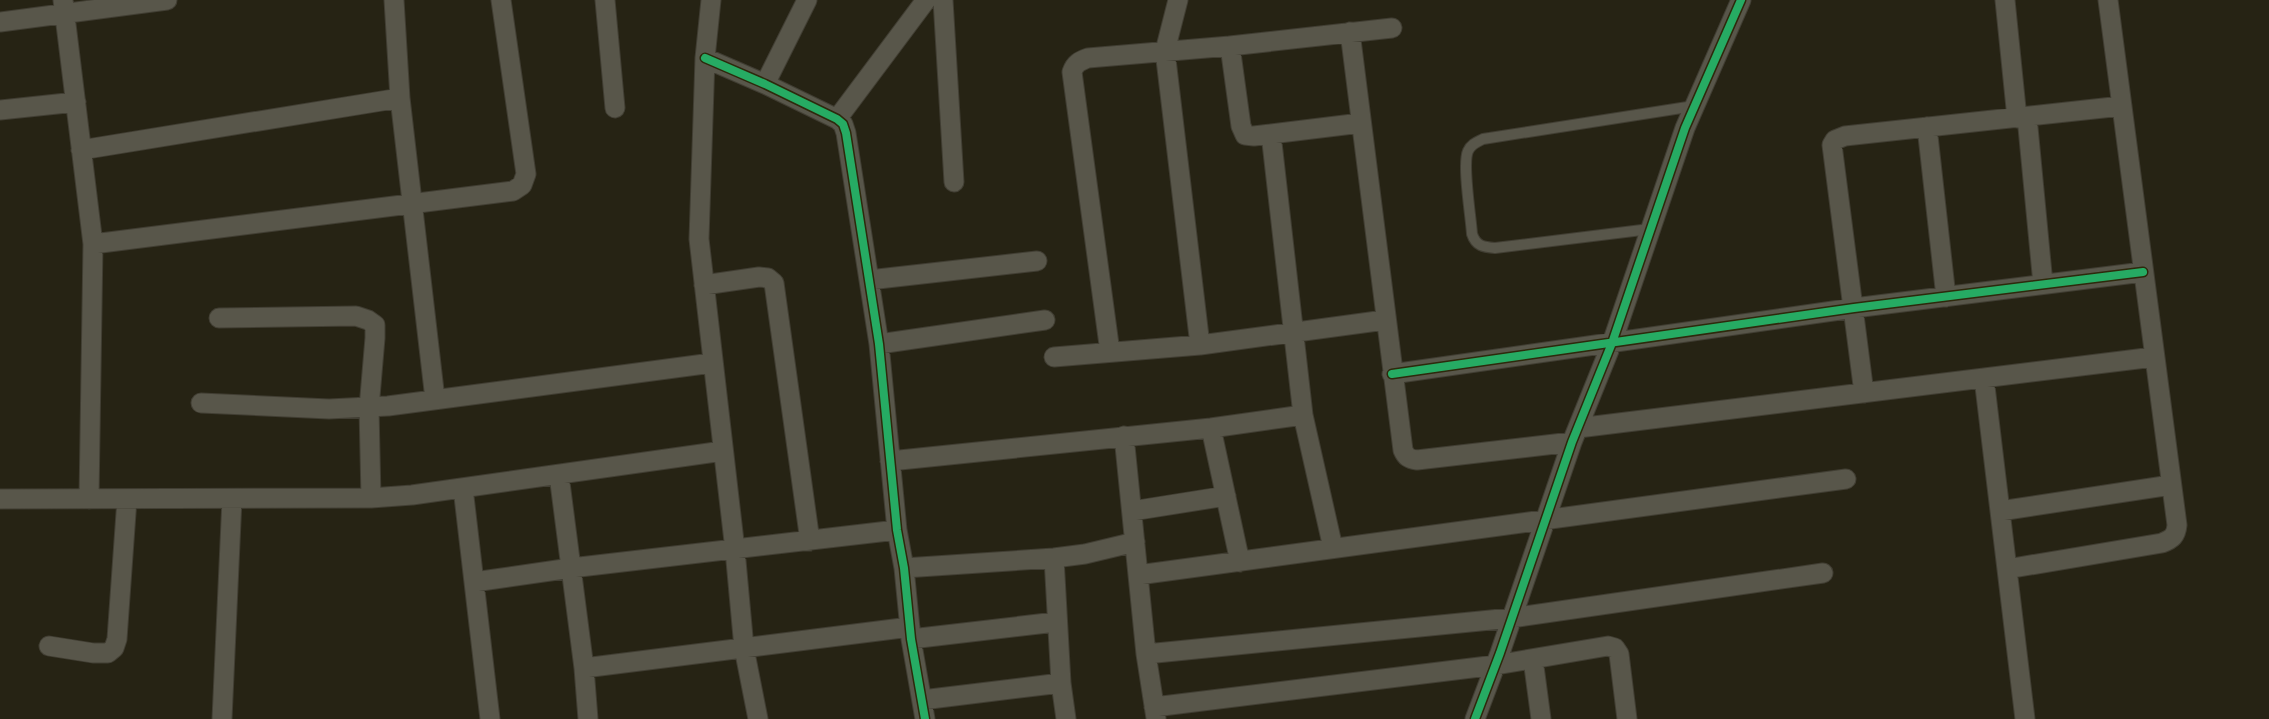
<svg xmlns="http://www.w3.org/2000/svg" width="2269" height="719" viewBox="0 0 2269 719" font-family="Arial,sans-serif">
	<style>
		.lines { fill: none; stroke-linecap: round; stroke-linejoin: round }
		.lane-casing { stroke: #413e33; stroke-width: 12 }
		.street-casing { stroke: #413e33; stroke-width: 21 }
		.lane { stroke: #58564a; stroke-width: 10 }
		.street { stroke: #58564a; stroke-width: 19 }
		.cycleway-casing { stroke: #2e290c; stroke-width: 11 }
		.cycleway { stroke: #26ab63; stroke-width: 8 }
	</style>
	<rect width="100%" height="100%" fill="#262314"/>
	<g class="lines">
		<g class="lane-casing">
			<path id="lane" d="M1650,229L1495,248C1483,247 1476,246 1472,234C1471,217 1462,164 1468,151C1471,144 1477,142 1483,139L1694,106"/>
		</g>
		<g class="street-casing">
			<path id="street" d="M63,0L93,244L89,499
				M394,0L400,98L435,399
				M605,0L615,108
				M711,0L705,58L699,239L735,550L744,648L758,719
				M943,0L954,182
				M1178,0L1165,51L1200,345
				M2005,0L2017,118
				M0,22L167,0
				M1350,32L1403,450C1406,457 1409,459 1417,460L1572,442
				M1230,46L1241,126L1245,135L1254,136L1361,123
				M705,58L765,84L837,119L843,124L846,133L879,344L897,530L904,568L911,639L925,719
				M765,84L807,0
				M0,110L76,102
				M2027,117L2043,284
				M837,119L926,0
				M1927,127L1946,297
				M1271,134L1303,415L1333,548
				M81,150L400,98
				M93,244L513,191L522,185L526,174L501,0
				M869,280L1037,261
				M704,285L759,277L768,278L774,283L810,541
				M219,318L356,316L368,320L375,325V338L369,408L371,498
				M879,344L1045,320
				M1110,352L1072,72C1075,63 1080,61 1088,58L1230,46L1392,28
				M1054,357L1200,345L1385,320
				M1392,374L1854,308L2143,272
				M1984,378L2025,719
				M1864,393L1832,145L1835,140L1845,136L2122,106
				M201,403L329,409L388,406L712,363
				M1211,428L1240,562
				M1578,428L2154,357
				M1124,436L1146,654L1156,718
				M890,461L1211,428L1303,415
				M559,475L584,668L588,719
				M463,488L490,719
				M0,499L371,498L412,495L723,451
				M1132,511L1226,496
				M2000,511L2171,485
				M1054,558L1061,683L1066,719
				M904,568L1054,558L1085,554L1135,542
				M2007,569L2162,543C2172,539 2176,536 2177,525L2108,0
				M1138,575L1846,479
				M474,582L571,568L897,530
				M911,639L1056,622
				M49,646L93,653H108L114,648L117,639L127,499
				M1146,654L1511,618L1823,573
				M1533,659L1541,719
				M584,668L910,627
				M922,700L1061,683
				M1154,707L1496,665L1608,646L1615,648L1619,654L1627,719
				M222,719L232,499
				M1475,719L1500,653L1572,442L1612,343L1685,128L1741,0"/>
		</g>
		<use href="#lane" class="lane"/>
		<use href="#street" class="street"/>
		<g class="cycleway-casing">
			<path id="cycleway" d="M705,58L765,84L837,119L843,124L846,133L879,344L897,530L904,568L911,639L925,719
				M1392,374L1854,308L2143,272
				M1475,719L1500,653L1572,442L1612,343L1685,128L1741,0"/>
		</g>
		<use href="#cycleway" class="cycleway"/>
	</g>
</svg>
